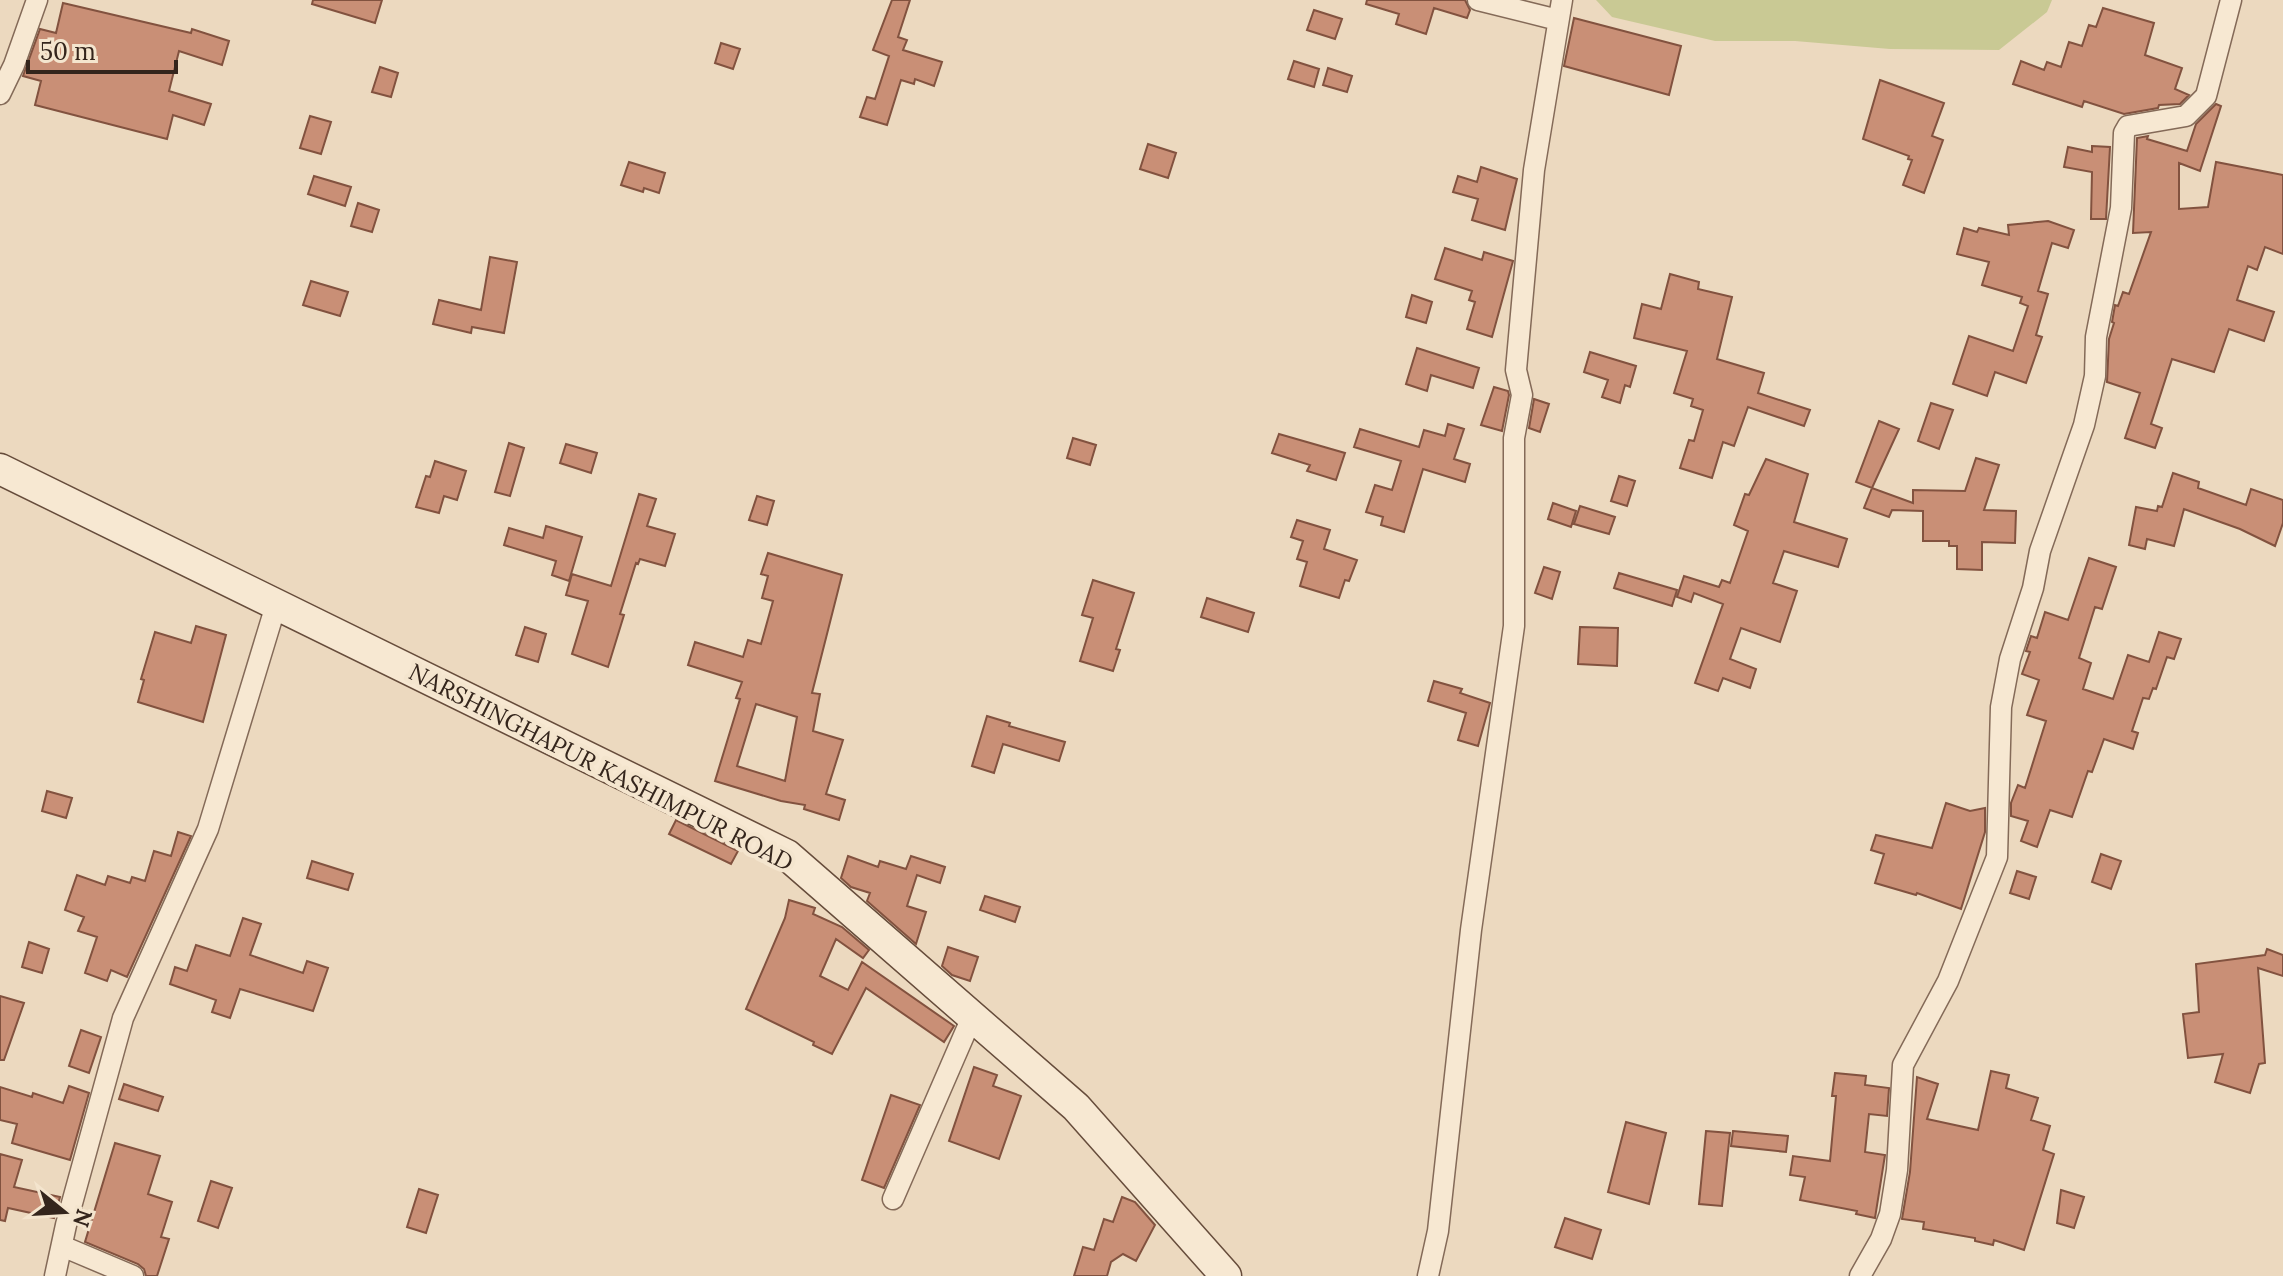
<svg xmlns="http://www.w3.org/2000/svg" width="2283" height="1276" viewBox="0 0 2283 1276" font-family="Lora,serif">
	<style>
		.green { fill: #c9c994 }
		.building { fill: #c98f76; stroke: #82523f; stroke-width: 2; fill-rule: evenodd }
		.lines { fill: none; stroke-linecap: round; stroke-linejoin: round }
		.street-casing { stroke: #846a58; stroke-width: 23 }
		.secondary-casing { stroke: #664c3b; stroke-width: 33 }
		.street { stroke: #f7e8d2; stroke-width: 20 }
		.secondary { stroke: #f7e8d2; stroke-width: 30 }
		.labels { text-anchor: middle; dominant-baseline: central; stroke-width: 8; stroke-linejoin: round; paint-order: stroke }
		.street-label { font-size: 24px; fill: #34251c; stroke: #f4e5ce }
	</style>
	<rect width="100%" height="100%" fill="#ecd9bf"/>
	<path class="green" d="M1596,0H2052L2047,12L1999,50L1890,49L1795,41H1715L1612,17Z"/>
	<path class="building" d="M313,0H382L375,23L312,4Z
		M892,0H910L898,37L907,40L903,50L942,62L934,86L915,79L914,84L901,80L887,125L860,117L867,97L875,99L889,56L873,50Z
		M1367,0H1465L1470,10L1467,18L1434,8L1426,34L1396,24L1399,14L1366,4Z
		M63,3L191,33L192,29L229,41L222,65L179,51L169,91L211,104L204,125L173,115L167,139L35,105L41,81L23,76L40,29L56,33Z
		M2103,8L2154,23L2145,55L2182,68L2175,89L2189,95L2180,104L2159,105L2158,108L2124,114L2084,101L2082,107L2013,84L2021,61L2044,70L2047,62L2061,67L2069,42L2082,46L2089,25L2096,27Z
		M1314,10L1342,19L1335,39L1307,30Z
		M1574,18L1681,46L1669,95L1564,66Z
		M721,43L740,49L733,69L715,63Z
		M1294,61L1319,69L1314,87L1288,79Z
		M380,67L398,73L391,97L372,92Z
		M1328,68L1352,76L1347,92L1323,85Z
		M1880,80L1944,103L1932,136L1943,140L1924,193L1903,185L1912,160L1908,159L1909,156L1863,139Z
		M2216,104L2221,106L2200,171L2179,163V209L2208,207L2216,162L2283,175V254L2265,247L2257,270L2248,266L2237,300L2274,312L2264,341L2229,329L2214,372L2172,359L2151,424L2162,428L2155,448L2125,438L2140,393L2107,382L2109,339L2114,323L2112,322L2115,305L2118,306L2123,292L2129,294L2151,232L2133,233L2137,138L2148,136L2147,139L2187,151L2196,124Z
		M310,116L331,122L321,154L300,148Z
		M1148,144L1176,153L1168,178L1140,169Z
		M2092,146L2110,147L2106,219H2091L2092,172L2064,167L2068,147L2092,152Z
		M629,162L665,173L659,193L644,188L643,192L621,185Z
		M1481,167L1517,179L1505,230L1472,220L1478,199L1453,192L1458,176L1477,182Z
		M314,176L351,187L345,206L308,194Z
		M358,203L379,210L372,232L351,226Z
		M2048,221L2074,230L2068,248L2052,243L2038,291L2048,294L2036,335L2042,337L2026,383L1995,372L1987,396L1953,384L1969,336L2013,351L2028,306L2020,303L2022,297L1982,285L1989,262L1957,254L1964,228L1977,232L1979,228L2009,235L2008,225Z
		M1445,248L1482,260L1484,252L1513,261L1492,337L1467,329L1475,302L1469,300L1472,291L1435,279Z
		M490,257L517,262L504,333L472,327L471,333L433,324L439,300L481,310Z
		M1670,274L1699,282L1698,289L1732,297L1717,359L1764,373L1758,393L1810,410L1804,426L1748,407L1734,446L1723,442L1712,478L1680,468L1689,440L1694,441L1703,410L1691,406L1693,399L1674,393L1687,351L1634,338L1642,304L1661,309Z
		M311,281L348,292L340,316L303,305Z
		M1412,295L1432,302L1426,323L1406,317Z
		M1417,348L1479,368L1473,388L1431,375L1427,391L1406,384Z
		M1590,352L1636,366L1630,387L1625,385L1620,403L1602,397L1608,380L1584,372Z
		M1494,387L1508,391L1509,395L1502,431L1481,425Z
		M1534,399L1549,404L1540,432L1529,428Z
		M1931,403L1953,410L1939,449L1918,441Z
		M1879,421L1899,429L1872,488L1856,482Z
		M1448,424L1464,429L1454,459L1470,464L1465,482L1423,469L1404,532L1381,525L1383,517L1366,512L1375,485L1392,490L1401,461L1354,447L1360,429L1419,447L1424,430L1445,436Z
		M1279,434L1345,453L1336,480L1307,471L1310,465L1272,453Z
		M1073,438L1096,445L1090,465L1067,458Z
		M509,443L524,448L510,496L495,492Z
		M566,444L597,453L591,473L560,463Z
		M1976,458L1999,465L1984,510L2016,511L2015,543L1982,542V570L1957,569V546H1949V541H1923V511L1892,510L1889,517L1864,508L1872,488L1913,503V490L1965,491Z
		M1766,459L1808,474L1794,522L1847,539L1838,567L1784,551L1773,583L1797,591L1780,642L1741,628L1730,659L1756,669L1750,688L1723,678L1718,691L1695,683L1723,604L1694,593L1691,602L1677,597L1684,576L1719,587L1722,580L1730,583L1748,531L1734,525L1745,494L1749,495Z
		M435,461L466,471L457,500L444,496L439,513L416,507L426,476L430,477Z
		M2173,473L2199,482L2198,488L2246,505L2251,489L2283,500V523L2275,546L2240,529L2184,509L2174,546L2147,539L2145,549L2129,545L2136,507L2157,511L2158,506L2162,507Z
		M1619,476L1635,481L1627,506L1611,501Z
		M639,494L656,499L647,526L675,534L665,566L640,559L638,564L636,563L620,614L624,615L608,667L572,654L588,601L566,595L572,574L611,586Z
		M757,496L774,501L767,525L749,520Z
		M1553,503L1576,511L1571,527L1548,519Z
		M1580,506L1615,517L1609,534L1574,524Z
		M1297,520L1330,530L1324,549L1357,560L1349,581L1345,580L1339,598L1300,586L1307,562L1297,559L1303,541L1291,537Z
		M546,526L582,537L569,581L552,575L556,561L504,545L509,528L543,538Z
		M768,553L842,575L812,693L820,694L813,731L843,740L826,794L845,800L839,820L804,809L805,805L781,801L715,781L740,699L736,698L742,682L688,665L695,642L743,657L748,640L761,644L773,601L762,598L768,576L761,574ZM756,704L797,717L785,781L737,766Z
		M2089,558L2116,567L2102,609L2095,607L2079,658L2091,663L2083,689L2113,699L2128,655L2149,662L2159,632L2181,639L2174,659L2167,657L2156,689L2153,688L2149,699L2143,698L2132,731L2138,733L2133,749L2104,739L2092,772L2088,771L2072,817L2050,810L2037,847L2021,841L2028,821L2011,816V803L2018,785L2025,788L2046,721L2027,715L2039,680L2022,674L2030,652L2026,651L2031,636L2037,638L2045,612L2068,620Z
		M1544,567L1560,572L1552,599L1535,593Z
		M1619,573L1677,590L1672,606L1614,588Z
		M1093,580L1134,593L1116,649L1120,650L1113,671L1080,661L1093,618L1082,615Z
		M1207,598L1254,613L1248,632L1201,617Z
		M196,626L226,635L203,722L138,702L144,680L141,679L155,632L191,643Z
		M525,627L546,634L538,662L516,655Z
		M1580,627L1618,628L1617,666L1578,664Z
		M1434,681L1462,689L1460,693L1490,703L1478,746L1458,740L1466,713L1428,701Z
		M987,716L1010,723L1009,726L1065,742L1059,761L1003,744L994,773L972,766Z
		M47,791L72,798L66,818L42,811Z
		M1946,803L1970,811L1985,808V832L1961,909L1917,893L1916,895L1875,883L1884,854L1871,850L1876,835L1932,848Z
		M676,820L738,851L731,864L669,834Z
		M178,832L191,836L127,977L111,970L107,981L85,973L97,937L78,931L84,917L65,910L77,875L105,885L108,876L130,883L132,877L145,881L154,851L171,856Z
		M2101,854L2121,861L2111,889L2092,882Z
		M848,856L878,867L880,861L906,869L911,856L945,867L940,883L917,875L907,906L926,912L916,944L867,901L870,893L851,887L841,878Z
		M312,861L353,874L348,890L307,878Z
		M2017,871L2036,877L2029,899L2010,893Z
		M985,896L1020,907L1015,922L980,910Z
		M789,900L815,908L813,914L842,927L869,950L863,958L836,939L820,976L848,990L862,962L954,1026L944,1042L866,988L832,1054L813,1045L814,1042L746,1009L785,918Z
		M243,918L261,924L250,955L303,973L307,961L328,968L313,1011L240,989L230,1018L212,1012L216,1000L170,984L175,967L187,971L196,945L230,956Z
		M29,942L49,949L42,973L22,967Z
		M948,947L978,957L970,981L952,975L942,966Z
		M2267,949L2283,955V976L2258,968L2265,1063L2259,1064L2250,1093L2215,1082L2223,1054L2188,1058L2183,1014L2199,1012L2196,964L2265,955Z
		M0,996L24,1003L4,1060H0Z
		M81,1030L101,1037L89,1073L69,1066Z
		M974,1067L997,1075L993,1086L1021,1096L999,1159L949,1141Z
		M1991,1071L2009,1075L2006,1088L2038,1098L2031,1120L2050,1126L2043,1150L2054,1154L2024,1250L1994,1240L1993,1245L1975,1241V1238L1923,1229L1924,1222L1902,1219L1910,1172L1917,1077L1938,1084L1927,1119L1978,1130Z
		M1835,1073L1866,1076L1865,1085L1889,1088L1887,1116L1869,1114L1865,1152L1885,1155L1875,1218L1856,1214L1857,1211L1800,1200L1805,1177L1790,1175L1793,1156L1830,1161L1836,1096H1832Z
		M124,1084L163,1097L158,1111L119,1099Z
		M69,1086L89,1093L70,1160L12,1143L17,1124L0,1120V1087L32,1097L33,1093L63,1103Z
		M891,1095L920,1105L884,1188L862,1180Z
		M1626,1122L1666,1133L1649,1204L1608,1192Z
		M1706,1131L1730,1133L1722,1206L1699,1204Z
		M1733,1131L1788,1136L1786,1152L1731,1146Z
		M115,1143L160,1156L148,1194L172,1202L161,1237L169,1239L157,1276H146L144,1269L138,1264L85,1242Z
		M0,1154L22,1160L14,1187L60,1197L54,1218L8,1208L5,1221L0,1220Z
		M211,1181L232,1188L218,1228L198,1221Z
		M419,1189L438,1195L426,1233L407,1227Z
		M2061,1190L2084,1197L2074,1228L2057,1223Z
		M1122,1197L1135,1202L1155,1225L1136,1261L1123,1254L1111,1262L1107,1276H1074L1083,1247L1094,1250L1104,1219L1113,1222Z
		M1565,1218L1601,1230L1592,1259L1555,1247Z"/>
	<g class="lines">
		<g class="street-casing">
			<path id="street" d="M1478,0L1558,20
				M0,94L14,65L37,0
				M893,1199L972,1017
				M62,1246L133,1276
				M55,1276L66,1225L123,1018L208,829L276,605
				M1428,1276L1438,1231L1471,930L1514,626V438L1522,395L1516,370L1534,170L1562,0
				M1860,1276L1881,1239L1890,1214L1897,1170L1903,1065L1948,981L1997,857L2001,707L2010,659L2033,588L2040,551L2084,425L2095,376L2096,337L2121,208L2124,133L2128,126L2186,116L2206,96L2231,0"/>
		</g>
		<g class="secondary-casing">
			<path id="secondary" d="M0,469L787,855L1076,1107L1226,1276"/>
		</g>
		<use href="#street" class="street"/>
		<use href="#secondary" class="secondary"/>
	</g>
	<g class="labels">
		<g class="street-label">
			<text transform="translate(601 767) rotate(27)">NARSHINGHAPUR KASHIMPUR ROAD</text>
		</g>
	</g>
	<g transform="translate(64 1212) rotate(108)" stroke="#f4e5ce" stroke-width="6" paint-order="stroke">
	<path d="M0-6L14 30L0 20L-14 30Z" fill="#34251c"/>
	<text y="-12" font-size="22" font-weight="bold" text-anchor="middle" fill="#34251c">N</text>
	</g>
	<path d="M28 60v12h148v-12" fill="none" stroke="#34251c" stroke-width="4"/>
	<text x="40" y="60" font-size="24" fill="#34251c" stroke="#f4e5ce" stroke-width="6" paint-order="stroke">50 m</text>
</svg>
